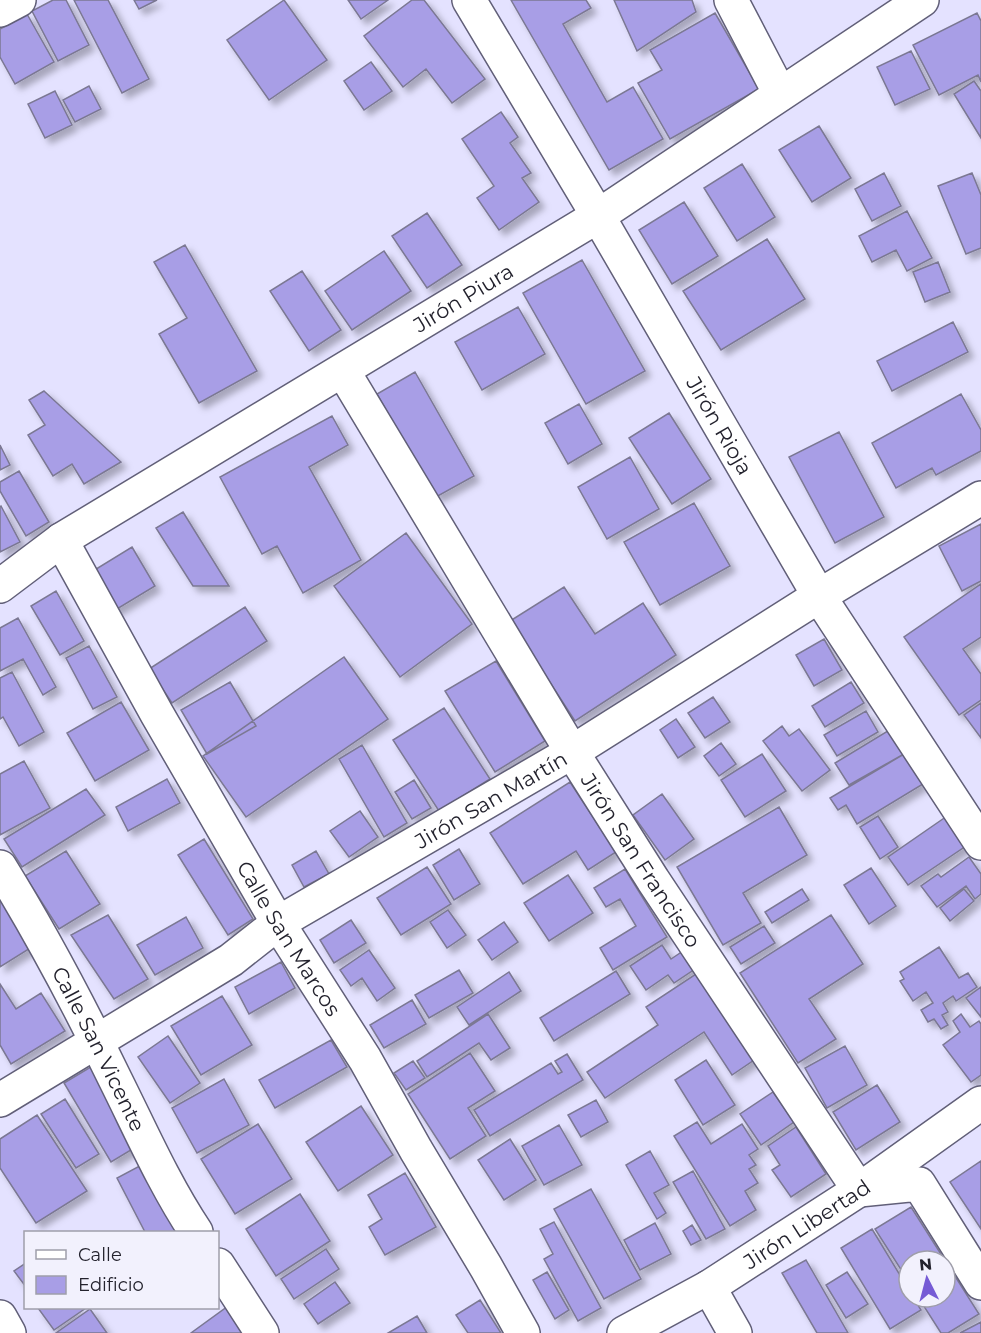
<svg xmlns="http://www.w3.org/2000/svg" width="981" height="1333" viewBox="0 0 981 1333" font-family="Montserrat,sans-serif">
	<style>
		.building { fill: #a89ee6; stroke: #7b7893; stroke-width: 1.5; filter: url(#shadow) }
		.lines { fill: none; stroke-linecap: round; stroke-linejoin: round }
		.minor-casing { stroke: #615f78; stroke-width: 36 }
		.minor { stroke: #fff; stroke-width: 33 }
		.labels { text-anchor: middle; dominant-baseline: central; stroke-width: 4.5; stroke-linejoin: round; paint-order: stroke }
		.street-label { font-size: 21px; fill: #23222d; stroke: #f2f1fd }
	</style>
	<defs>
		<filter id="shadow"><feDropShadow dx="5.5" dy="5.5" stdDeviation="3" flood-color="#0004"/></filter>
	</defs>
	<rect width="100%" height="100%" fill="#e4e2ff"/>
	<path class="building" d="M53,0H66L89,45L58,61L32,11Z
		M74,0H108L149,79L122,93Z
		M134,0H157L139,9Z
		M284,0L327,60L269,100L227,40Z
		M348,0H388L361,19Z
		M412,0H424L485,79L452,103L426,69L403,87L364,36Z
		M511,0H586L591,8L563,24L607,102L633,87L663,139L609,170Z
		M614,0H692L696,12L637,51Z
		M715,13L759,89L670,139L638,83L662,70L650,50Z
		M977,13L981,21V82L978,75L939,95L913,45Z
		M27,14L54,62L15,84L0,57V29Z
		M911,51L930,89L895,105L877,67Z
		M371,62L392,91L364,110L344,81Z
		M974,81L981,91V138L954,94Z
		M89,86L101,109L75,122L63,100Z
		M55,91L72,125L45,138L28,104Z
		M501,112L518,137L510,143L531,173L522,178L539,202L499,230L477,198L494,186L462,139Z
		M819,126L851,178L812,202L779,150Z
		M742,164L775,217L737,241L704,188Z
		M884,173L901,206L872,221L855,189Z
		M972,173L981,195V248L966,254L938,186Z
		M684,202L718,256L672,284L639,230Z
		M907,211L932,258L907,271L896,250L872,262L859,236Z
		M427,213L462,265L427,288L392,236Z
		M767,239L805,299L721,350L683,291Z
		M185,245L257,371L199,403L159,334L187,318L154,262Z
		M384,251L411,291L352,330L325,291Z
		M582,260L645,371L586,404L523,293Z
		M938,262L950,292L925,302L913,272Z
		M302,271L341,330L309,351L270,291Z
		M518,307L545,354L482,390L455,342Z
		M953,322L968,352L892,391L877,361Z
		M415,372L474,476L436,497L377,394Z
		M44,391L121,462L84,484L72,464L53,476L28,435L45,425L29,400Z
		M961,394L981,430V451L936,475L932,468L896,488L872,443Z
		M579,404L602,444L568,464L545,423Z
		M669,413L711,479L672,504L629,438Z
		M332,416L348,445L309,467L361,560L303,593L277,546L262,554L220,477Z
		M839,432L884,517L835,543L789,457Z
		M0,445L10,465L0,470Z
		M630,457L659,509L607,539L578,487Z
		M19,471L49,522L26,536L0,491V482Z
		M694,503L730,566L660,605L624,542Z
		M1,506L20,542L0,552V507Z
		M183,512L229,586H193L156,528Z
		M981,524V581L962,591L939,546Z
		M406,533L472,624L400,677L334,586Z
		M132,547L155,586L112,612L88,574Z
		M981,584V637L963,649L981,674V700L959,715L904,637Z
		M564,587L595,634L643,603L676,655L575,721L510,621Z
		M56,591L84,641L60,655L31,606Z
		M245,607L267,641L172,703L149,669Z
		M18,618L56,687L43,695L23,659L0,671V628Z
		M824,639L842,670L814,686L796,655Z
		M89,646L117,697L93,709L66,658Z
		M344,657L388,719L246,817L203,756Z
		M496,661L545,741L495,772L445,691Z
		M12,672L44,732L19,746L3,717L0,719V678Z
		M230,682L256,726L207,754L181,710Z
		M851,682L864,703L825,727L812,706Z
		M713,697L730,722L705,738L688,713Z
		M121,702L149,750L95,781L67,733Z
		M981,703V738L964,715Z
		M444,708L490,779L439,811L393,740Z
		M866,711L878,732L837,756L824,735Z
		M676,719L695,747L678,758L660,730Z
		M782,726L789,736L799,729L830,770L802,791L763,741Z
		M891,729L904,754L849,785L835,763Z
		M721,743L736,764L719,776L704,756Z
		M362,745L407,823L384,837L339,759Z
		M762,754L786,791L745,817L721,780Z
		M904,754L923,784L857,824L846,805L838,810L830,798Z
		M24,761L50,808L0,835V774Z
		M167,779L180,803L128,831L116,807Z
		M414,780L431,808L412,819L395,792Z
		M570,782L616,852L588,870L576,851L523,884L490,833Z
		M86,789L105,815L22,867L4,839Z
		M662,794L694,839L665,860L633,815Z
		M779,807L807,855L743,893L761,923L723,945L677,867Z
		M360,811L378,837L349,857L330,831Z
		M950,814L966,846L908,885L888,857Z
		M878,816L898,847L880,859L860,827Z
		M204,839L253,919L228,935L178,855Z
		M459,849L480,884L454,900L433,865Z
		M66,851L100,904L59,929L25,876Z
		M316,851L329,874L304,887L292,865Z
		M969,857L981,874V894L975,899L966,886L937,907L921,886L938,874L941,877Z
		M427,867L451,904L401,935L377,898Z
		M871,868L896,906L869,924L844,885Z
		M625,869L667,937L613,970L600,948L636,926L620,899L606,907L594,888Z
		M568,875L593,913L549,941L524,903Z
		M802,889L809,900L772,923L765,912Z
		M964,889L974,901L950,921L940,908Z
		M0,895L32,947L0,967Z
		M448,910L466,935L447,948L430,922Z
		M108,915L148,979L114,999L71,935Z
		M831,915L863,964L809,999L836,1039L798,1063L740,973Z
		M186,917L203,948L155,975L137,945Z
		M351,920L366,943L334,963L320,940Z
		M504,922L518,942L492,960L478,940Z
		M764,926L775,943L741,964L730,947Z
		M662,945L671,959L686,949L698,967L674,983L668,975L646,990L630,966Z
		M939,947L959,978L968,973L977,987L956,1001L953,996L943,1003L948,1012L942,1015L948,1025L941,1029L934,1019L928,1022L921,1010L933,1003L926,992L913,1001L900,981L904,979L900,972Z
		M369,950L395,988L377,1001L362,978L351,986L340,970Z
		M281,962L295,988L249,1014L235,987Z
		M459,970L473,993L429,1018L415,995Z
		M702,970L760,1056L732,1075L704,1032L605,1098L587,1072L658,1025L646,1007Z
		M616,971L630,994L554,1041L540,1018Z
		M509,972L521,991L469,1025L457,1007Z
		M0,984L16,1009L41,993L65,1031L11,1064L0,1045Z
		M981,987V1017L966,998Z
		M222,996L252,1045L201,1075L171,1026Z
		M412,1000L426,1024L384,1048L370,1025Z
		M488,1014L510,1048L491,1060L479,1043L427,1077L417,1061Z
		M961,1014L970,1027L979,1021L981,1024V1075L971,1082L943,1045L960,1032L953,1021Z
		M168,1036L200,1083L170,1103L138,1057Z
		M331,1040L347,1067L275,1108L259,1080Z
		M845,1046L867,1085L827,1108L805,1068Z
		M470,1053L495,1091L468,1108L486,1136L450,1159L408,1094Z
		M567,1054L583,1080L490,1136L474,1110L551,1063L558,1074L562,1072L555,1061Z
		M706,1060L735,1105L703,1125L675,1080Z
		M413,1061L425,1078L406,1090L394,1073Z
		M94,1065L141,1144L111,1162L64,1083Z
		M224,1079L249,1125L197,1153L172,1108Z
		M877,1085L900,1122L856,1150L833,1112Z
		M773,1092L794,1122L761,1145L740,1114Z
		M65,1099L99,1154L76,1168L41,1114Z
		M596,1100L608,1122L581,1137L568,1115Z
		M361,1106L393,1155L338,1191L306,1142Z
		M37,1115L87,1191L36,1223L0,1168V1139Z
		M697,1122L711,1144L742,1124L758,1149L749,1155L756,1165L749,1169L758,1183L745,1191L756,1210L730,1226L674,1136Z
		M258,1124L292,1179L235,1214L201,1159Z
		M559,1125L582,1165L544,1185L522,1146Z
		M796,1127L826,1174L791,1197L772,1170L780,1165L768,1146Z
		M510,1139L536,1180L504,1200L478,1160Z
		M650,1151L669,1185L654,1193L666,1213L657,1219L626,1165Z
		M149,1161L187,1232H145L117,1178Z
		M981,1161V1229L950,1182Z
		M693,1171L725,1229L706,1239L673,1182Z
		M405,1173L436,1227L385,1255L369,1227L382,1219L368,1195Z
		M591,1189L641,1279L604,1299L554,1209Z
		M300,1194L330,1241L276,1276L246,1229Z
		M911,1207L979,1314L948,1333H941L918,1297H945V1261H909V1282L875,1229Z
		M554,1222L601,1308L578,1321L544,1259L553,1254L540,1229Z
		M655,1223L671,1254L640,1270L624,1240Z
		M692,1225L701,1240L691,1245L683,1231Z
		M872,1229L909,1290V1297H913L921,1310L890,1329L841,1248Z
		M326,1249L339,1269L294,1299L281,1279Z
		M806,1260L848,1333H817L782,1273Z
		M26,1263V1287L14,1271Z
		M547,1272L569,1310L555,1319L533,1280Z
		M847,1272L868,1304L846,1318L826,1285Z
		M335,1282L350,1303L318,1324L304,1304Z
		M480,1300L501,1333H468L456,1315Z
		M231,1304L243,1333H191Z
		M38,1308H86L54,1330Z
		M90,1309L107,1333H56Z
		M417,1316L427,1333H388Z
		M981,1322V1333H960Z"/>
	<g class="lines">
		<g class="minor-casing">
			<g id="minor">
				<path id="s1" d="M469,0L598,216L819,596L981,843"/>
				<path d="M731,0L780,94"/>
				<path d="M0,10L19,0"/>
				<path id="s2" d="M343,371L572,752L653,880L859,1190L919,1184L981,1283"/>
				<path id="s3" d="M61,540L157,714L278,923L365,1059L416,1150L486,1267L523,1333"/>
				<path id="s4" d="M0,586L61,540L598,216L922,0"/>
				<path id="s5" d="M0,867C42,935 80,1007 115,1079C141,1131 164,1184 196,1232"/>
				<path id="s6" d="M0,1100L231,960L278,923L572,752L819,596L981,498"/>
				<path d="M218,1265L262,1333"/>
				<path d="M709,1287L735,1333"/>
				<path d="M0,1317L9,1333"/>
				<path id="s7" d="M624,1333L709,1287L859,1190L981,1103"/>
			</g>
		</g>
		<use href="#minor" class="minor"/>
	</g>
	<g class="labels">
		<g class="street-label">
			<text stroke="none"><textPath href="#s4" startOffset="546">Jirón Piura</textPath></text>
			<text stroke="none"><textPath href="#s1" startOffset="494">Jirón Rioja</textPath></text>
			<text stroke="none"><textPath href="#s6" startOffset="576">Jirón San Martín</textPath></text>
			<text stroke="none"><textPath href="#s2" startOffset="573">Jirón San Francisco</textPath></text>
			<text stroke="none"><textPath href="#s3" startOffset="459">Calle San Marcos</textPath></text>
			<text stroke="none"><textPath href="#s5" startOffset="207">Calle San Vicente</textPath></text>
			<text stroke="none"><textPath href="#s7" startOffset="213">Jirón Libertad</textPath></text>
		</g>
	</g>
	<rect x="24" y="1231" width="195" height="78" fill="#f2f1fd" stroke="#9f9eaa" stroke-width="1.5"/>
	<rect x="36" y="1250" width="30" height="9" fill="#ffffff" stroke="#9f9eaa" stroke-width="1.5"/>
	<text x="78" y="1261" font-size="18" fill="#23222d">Calle</text>
	<rect x="36" y="1276" width="30" height="18" fill="#a89ee6" stroke="#9f9eaa" stroke-width="1.5"/>
	<text x="78" y="1291" font-size="18" fill="#23222d">Edificio</text>
	<g transform="translate(927 1279) rotate(354)"><circle r="28" fill="#f2f1fd" stroke="#9f9eaa" stroke-width="1.5"/>
	<path d="M0-4.5L10 22L0 15L-10 22Z" fill="#765bd5"/>
	<text y="-9" font-size="16" font-weight="bold" text-anchor="middle" fill="#23222d">N</text>
	</g>
</svg>
